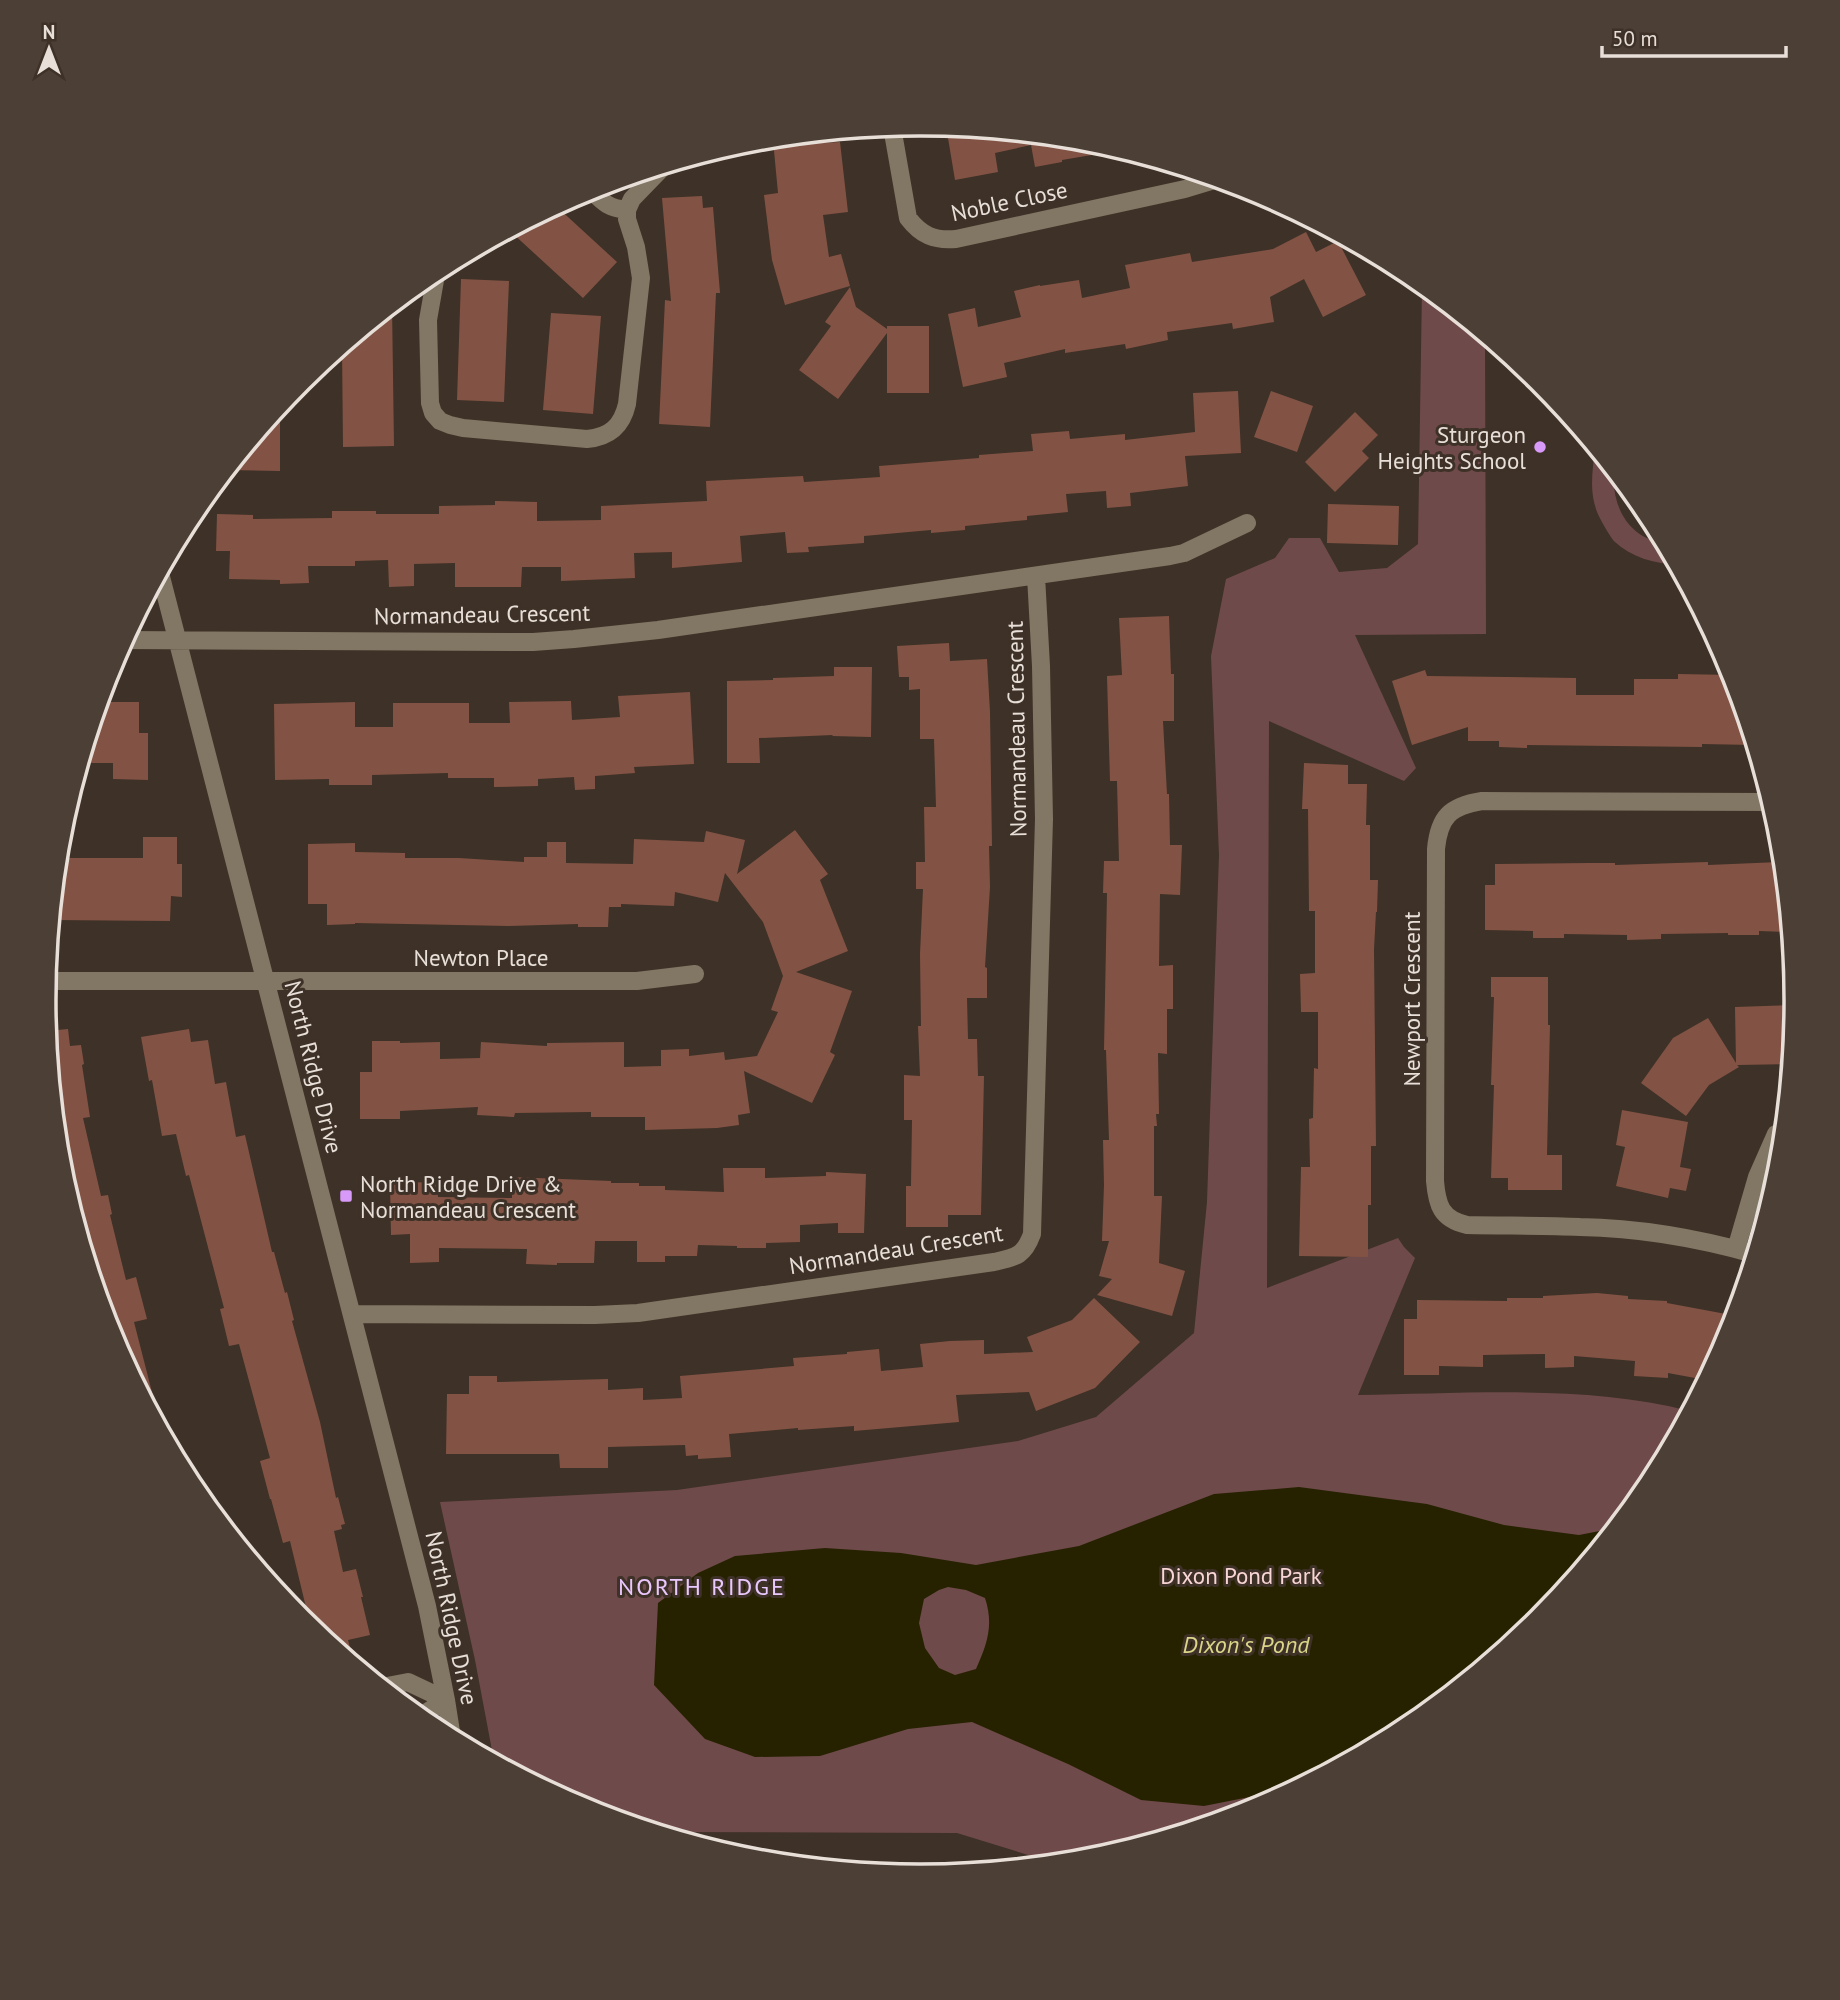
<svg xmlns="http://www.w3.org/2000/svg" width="1840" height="2000" viewBox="0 0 1840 2000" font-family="'PT Sans',sans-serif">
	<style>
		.green { fill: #6f4a4a }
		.water { fill: #262200; fill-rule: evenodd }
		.building { fill: #825344 }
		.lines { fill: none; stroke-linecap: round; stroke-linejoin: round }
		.minor { stroke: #817764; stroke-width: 18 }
		.poi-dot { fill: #d89af8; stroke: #3e3127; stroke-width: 2.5 }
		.labels { text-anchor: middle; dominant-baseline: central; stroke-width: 6; stroke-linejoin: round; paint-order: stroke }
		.street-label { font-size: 23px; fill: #e8dfd9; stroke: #3e3127 }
		.poi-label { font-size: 23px; fill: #e8dfd9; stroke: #3e3127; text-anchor: end }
		.park-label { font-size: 23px; fill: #f9d6d6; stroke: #3e3127 }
		.neighbourhood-label { font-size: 24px; letter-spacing: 2px; fill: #eac8fd; stroke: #3e3127 }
		.water-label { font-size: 24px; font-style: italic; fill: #dbd589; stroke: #3e3127 }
		.rim { fill: none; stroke: #e8dfd9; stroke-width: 3.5 }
	</style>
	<rect width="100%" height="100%" fill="#3e3127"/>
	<path class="green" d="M1294,211L1407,272L1485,336L1486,634L1355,635L1416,768L1404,781L1269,721L1267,1288L1398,1238L1404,1247L1415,1258L1358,1395C1464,1394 1587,1384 1689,1411L1648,1487L1539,1620L1406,1729L1255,1810L1091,1859L1054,1863L957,1833L659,1832L584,1809L494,1761L475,1660L440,1502L677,1490L1018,1441L1096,1417L1194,1333L1207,1202L1219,855L1211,656L1226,579L1275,558L1289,538H1320L1339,572L1387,568L1418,544L1422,288Z
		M1595,448L1614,471C1611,505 1628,539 1665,543L1676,564C1655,564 1631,557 1615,542C1610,537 1598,516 1596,509C1589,489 1593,468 1595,448Z"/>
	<path class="water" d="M1299,1487L1427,1504L1504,1525L1579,1535L1615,1528L1539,1620L1406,1729L1295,1788L1204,1806L1141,1800L1068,1764L972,1722L908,1729L820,1756L755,1757L705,1739L654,1685L658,1603L698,1573L735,1556L825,1548L901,1553L976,1565L1079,1546L1214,1494ZM948,1587L966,1590L985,1598C994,1625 987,1644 976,1669L955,1675L939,1668L925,1648L919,1623L924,1599L939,1590Z"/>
	<path class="building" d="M946,126L1091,141L1121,150L1062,160V162L1035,167L1031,145L995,153L998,172L955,180Z
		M822,135L823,143L840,142L848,212L823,215L829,257L841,254L850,286L785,305L772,260L764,195L778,193L773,140Z
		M702,196L703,208L713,207L720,293H716L710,427L659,424L665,300L671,301L662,198Z
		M556,206L617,262L583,298L510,231Z
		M1306,232L1316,252L1338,241L1366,295L1323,317L1304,279L1270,297L1274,322L1233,329L1232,323L1167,332L1168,340L1126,349L1125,344L1065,353V349L1004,363L1007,377L963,387L948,314L975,308L978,327L1021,317L1014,291L1040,285V286L1079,280L1082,298L1130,288L1125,265L1190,253L1192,262L1273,249Z
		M461,279L509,281L504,402L457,400Z
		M850,287L856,307L887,329V326H929V393H887V333L838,399L799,370L831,326L825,322Z
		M392,305L394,446L343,447L342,346Z
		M551,313L601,316L593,414L543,410Z
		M1238,391L1241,453L1185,456L1188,486L1130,493L1131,506L1107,508L1106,491L1066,494L1068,512L1027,516V520L965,526V530L931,533V530L864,536V543L808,547L809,552L787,553L785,532L740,536L742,562L672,568V552L634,553L635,578L561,581V567H522L521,587H455V563L414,564V586L389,587L388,560L355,561V566H308L309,583L280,584V580L229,579L230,551H216L217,514L253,515V519L332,518V511H376V514H439V506L495,505V501L537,502V521L601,520V506L707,501L706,481L803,476L804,482L880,477L879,466L979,458V455L1033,451L1031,434L1069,431L1070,439L1125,434V440L1195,432L1193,393Z
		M1271,391L1313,406L1297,452L1254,437Z
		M280,405V471L227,470L249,443Z
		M1355,412L1378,435L1362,451L1369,458L1335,492L1305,462Z
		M1328,504L1399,506L1398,545L1327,543Z
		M1169,616L1171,674H1174V721H1163L1167,794H1169L1170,845H1182L1180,895L1160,894L1159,966L1173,965V1009H1167V1054L1158,1053L1159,1114H1156L1157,1126H1154V1196H1162L1159,1263L1185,1271L1172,1316L1097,1295L1112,1279L1099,1276L1109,1241H1102L1104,1185L1103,1140H1109L1106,1050H1104L1107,893H1103L1104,861H1119L1117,781H1110L1107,676L1122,675L1119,618Z
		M949,643L950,661L987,659L990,712L992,846H989L990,887L985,967L987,968V998H967L968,1039H977L978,1076H984L981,1215H948V1227H906V1186H911L912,1120H904V1075L920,1076L918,1026H921L920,954L923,889H916V862H925L924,807H936L934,739H920V689L909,690V677H899L897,646Z
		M834,667H872L871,737L832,736L833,735L759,738L760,763H727V681L773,680V678L834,676Z
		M1425,670L1427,676L1576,678V695H1634V679H1678V674L1733,675L1754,745L1702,744V747L1527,745V748L1499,747V741H1468V727L1412,745L1392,681Z
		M690,692L694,764L634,767L635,773L595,776V789L575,790L574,777L538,779V786L494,787V778H448V773L372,775V785H329V779L275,780L274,704L355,702V727H393V703H469V723H510L509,702L571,701L572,720L620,717L618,696Z
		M99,702H139V733H148V780L113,779V763H81Z
		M1304,763L1348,765V784H1367L1366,825H1370V880H1378L1377,912H1376L1374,949L1376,1146H1371V1205H1368V1257L1299,1256L1301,1167H1310L1309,1119L1313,1118L1314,1068L1318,1069V1012H1301L1300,974L1315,973V911H1309L1308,809H1302Z
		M795,830L828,874L820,880L848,951L796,972L852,991L830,1052L835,1055L812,1103L744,1071L750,1113L738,1115L739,1125L717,1128L645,1130V1117H591V1112L515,1113L514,1117L477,1115L478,1107L400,1111V1119H360V1072H372V1041H400V1043L440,1042V1059L480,1058L481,1042L547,1046V1043L624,1042V1067L661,1066V1050L689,1049V1056L724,1052L725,1060L757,1056L778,1012L771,1010L783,976L763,922L725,873L718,902L675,892L674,906L621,904V907H609L608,927H578V924L509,926L355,923V924L327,925V904H308V844L355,843V852L405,853V858H459L524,862V857H547V842H566V863L633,864L634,839L704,842L706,831L745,840L737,874Z
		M143,837H177V864H182V897L171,896L170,921L52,920L57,862H64V858H143Z
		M1708,862V865L1783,862L1790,932L1759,931V935H1728V933L1661,934V939L1627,940V935L1564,934V938H1533V931L1485,930V885H1495V864L1590,863H1615V865Z
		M1491,977H1548V1025H1550L1547,1155H1562V1190H1508V1178H1491L1494,1085H1491L1494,997H1491Z
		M1796,1005L1790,1064L1737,1065L1739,1067L1709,1085L1686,1116L1641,1083L1673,1038L1708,1018L1736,1063L1735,1007Z
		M68,1029L70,1046L81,1045L84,1064L82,1065L90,1117L83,1118L101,1196L108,1195L112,1214L110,1215L126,1280L136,1277L147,1319L134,1322L154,1400L147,1403L110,1335L61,1171L47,1031Z
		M189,1029L191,1042L208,1040L215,1084L226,1082L236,1137L245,1135L272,1252H274L285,1293L287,1292L294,1320L292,1321L320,1422L336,1498L338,1497L345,1524L341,1525L342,1529L334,1531L343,1572L356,1569L363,1597H361L370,1635L348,1640L354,1663L311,1628L290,1541L283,1543L271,1499H270L260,1461L270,1458L239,1344L229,1346L220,1309L224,1308L189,1175L186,1176L176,1134L162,1136L152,1080L149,1081L141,1037Z
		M1622,1110L1688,1122L1680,1167L1691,1169L1686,1191L1670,1188L1668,1198L1616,1186L1625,1147L1616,1145Z
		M723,1168H765V1178L826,1176V1172L866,1174L864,1233H838V1223L800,1225V1242L766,1243V1248H737V1246L698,1245L697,1256H665V1262H637V1241H595L594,1263H557V1265L526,1264L527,1249L439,1248V1262L410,1263V1234L391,1235L390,1183L437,1182L438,1197L512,1198V1177L611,1181V1183H639V1186H665V1190L724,1192Z
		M1597,1293L1628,1296V1299L1667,1301V1303L1726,1314L1717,1359L1706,1380L1668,1373V1378L1634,1376L1635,1361L1574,1356V1367L1545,1368V1354L1483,1355V1367L1439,1366V1375H1404V1319H1417V1300L1507,1301V1298H1543V1296Z
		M1094,1298L1140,1342L1095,1388L1036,1411L1029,1392L956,1395L959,1422L854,1431V1426L798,1430V1428L729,1434L731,1457L698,1459V1455L686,1456L685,1445L608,1447V1468H560L559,1454H446L447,1394H469V1376H497V1382L608,1379V1390L643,1388V1400L682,1398L680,1376L794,1366L793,1358L847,1354V1352L879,1349L881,1371L923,1367L920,1344L950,1341L984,1340V1354L1033,1352L1027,1337L1072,1320Z"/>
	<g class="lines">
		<path class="minor" d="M892,127L908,218C921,235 934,241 956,239L1185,189L1218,179
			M590,189C603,202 607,208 627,210
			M437,269L428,320L430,403L433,413L440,421L450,425L463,428L587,439C610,437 622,426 627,404L641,278L636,247L627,219V210L632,199L664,166
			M160,573L427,1606L446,1700L452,1738
			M123,640L533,642L574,639L658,630L1170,556L1184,553L1247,523
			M46,981H637L695,974
			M1736,1249L1757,1177L1776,1134
			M1754,1254C1697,1238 1639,1228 1580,1227C1542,1225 1504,1226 1467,1225C1441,1219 1437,1205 1435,1181L1436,849C1439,817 1450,806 1482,801L1771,802
			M352,1314L595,1315L638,1313L994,1262C1016,1257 1024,1256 1032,1234L1044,819L1041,666L1036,576
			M382,1687L408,1682L446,1700
			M419,1717L446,1700"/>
	</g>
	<g class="poi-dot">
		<circle cx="1540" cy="447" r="7"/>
		<rect x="339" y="1189" width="14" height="14" rx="3.5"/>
	</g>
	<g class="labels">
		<g class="street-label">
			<text transform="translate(1009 201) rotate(-12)">Noble Close</text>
			<text transform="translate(482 614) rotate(-1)">Normandeau Crescent</text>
			<text transform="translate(1016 729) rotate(-91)">Normandeau Crescent</text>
			<text x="481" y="957">Newton Place</text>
			<text transform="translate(1411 999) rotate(-90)">Newport Crescent</text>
			<text transform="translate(314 1067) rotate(76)">North Ridge Drive</text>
			<text transform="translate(896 1249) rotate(-9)">Normandeau Crescent</text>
			<text transform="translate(452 1618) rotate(78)">North Ridge Drive</text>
		</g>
		<g class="poi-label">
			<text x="1526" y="434">Sturgeon<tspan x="1526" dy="26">Heights School</tspan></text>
			<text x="360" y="1183" text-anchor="start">North Ridge Drive &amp;<tspan x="360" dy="26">Normandeau Crescent</tspan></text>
		</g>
		<g class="park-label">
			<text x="1241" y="1575">Dixon Pond Park</text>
		</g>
		<g class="neighbourhood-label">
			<text x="702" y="1586">NORTH RIDGE</text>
		</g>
		<g class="water-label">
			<text x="1246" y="1644">Dixon's Pond</text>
		</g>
	</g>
	<path d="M0 0H1840V2000H0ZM56 1000a864 864 0 1 1 1728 0a864 864 0 1 1-1728 0Z" fill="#4c3f35" fill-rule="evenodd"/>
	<path class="rim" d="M56 1000a864 864 0 1 1 1728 0a864 864 0 1 1-1728 0Z"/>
	<g transform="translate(49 49)" stroke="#3e3127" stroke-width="5" paint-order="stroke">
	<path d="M0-5L12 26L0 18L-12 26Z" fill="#e8dfd9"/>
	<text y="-10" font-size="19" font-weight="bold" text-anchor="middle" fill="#e8dfd9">N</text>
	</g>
	<path d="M1602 46v10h184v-10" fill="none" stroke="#e8dfd9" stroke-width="3.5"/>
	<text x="1612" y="46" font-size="21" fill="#e8dfd9" stroke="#3e3127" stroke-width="5" paint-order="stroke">50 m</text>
</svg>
